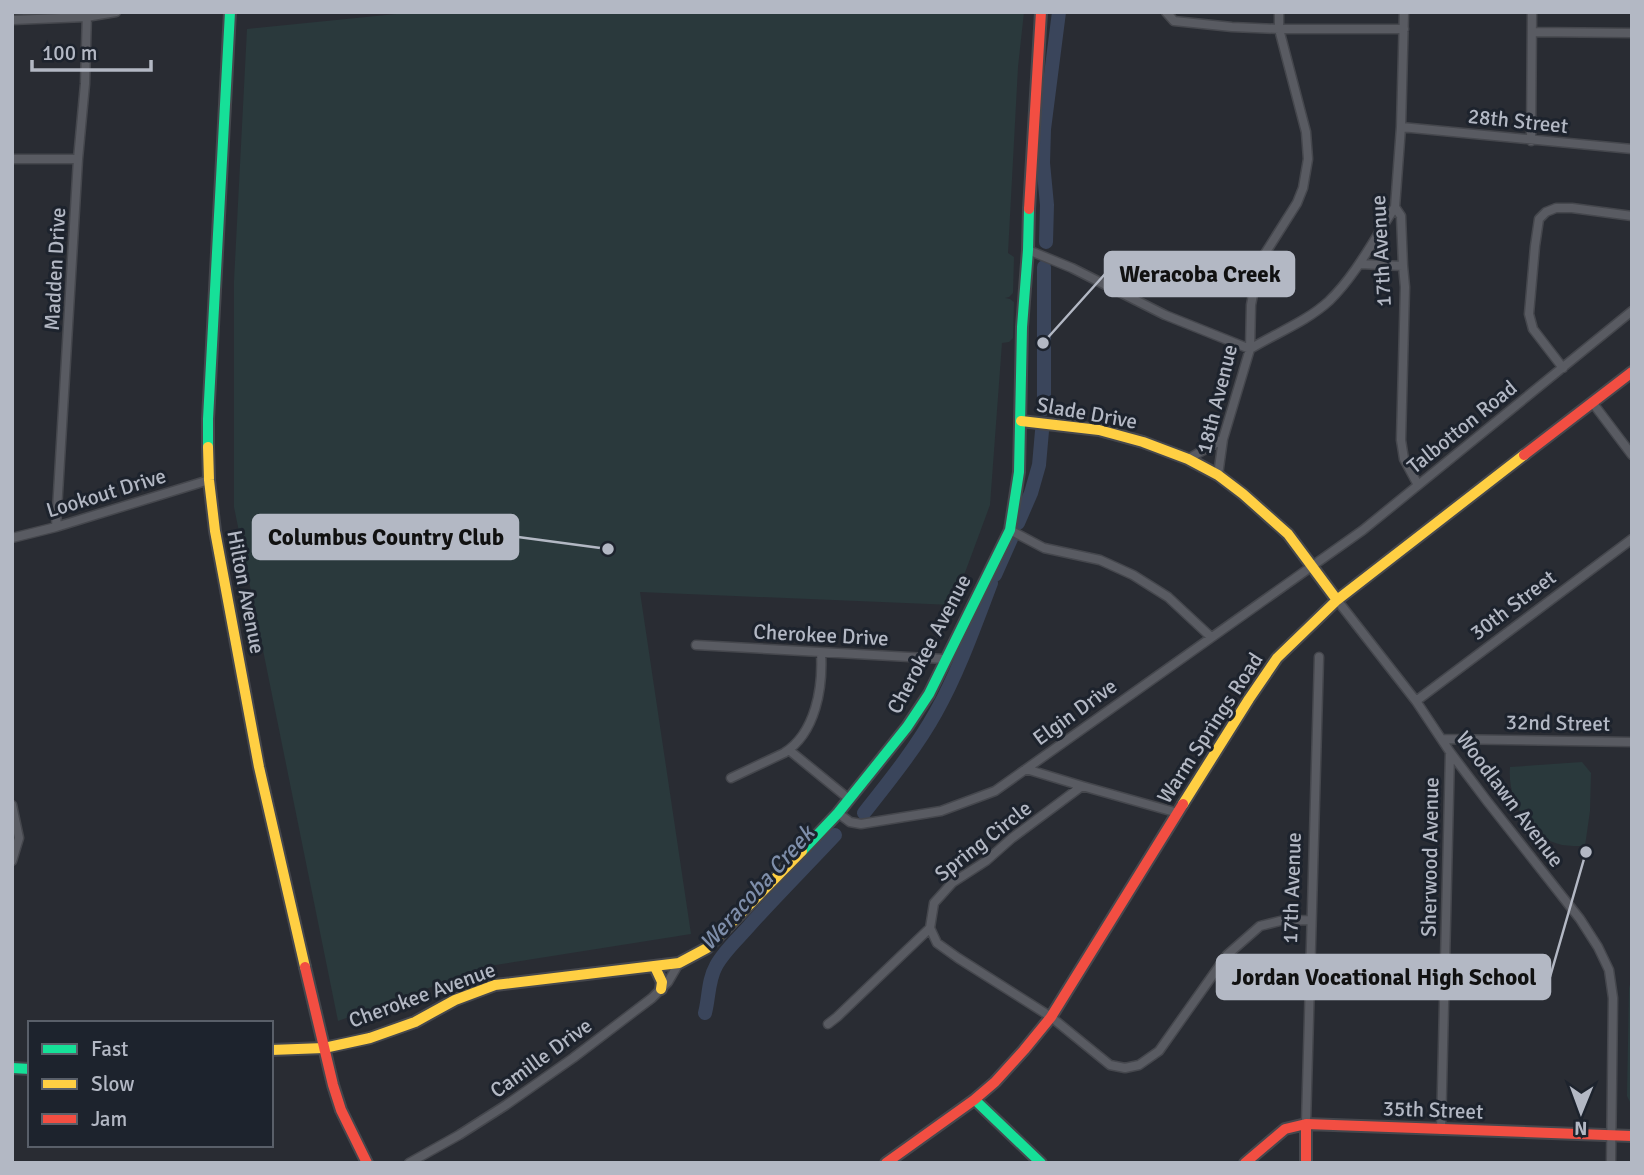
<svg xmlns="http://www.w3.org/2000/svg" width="1644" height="1175" viewBox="0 0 1644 1175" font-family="Signika,sans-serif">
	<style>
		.green { fill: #2a393c }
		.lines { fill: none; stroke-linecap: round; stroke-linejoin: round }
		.river { stroke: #3a455b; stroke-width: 14 }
		.street-casing { stroke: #45474d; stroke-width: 11 }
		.fast-casing { stroke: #45474d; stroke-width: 14 }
		.slow-casing { stroke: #45474d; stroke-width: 14 }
		.jam-casing { stroke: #45474d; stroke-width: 14 }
		.street { stroke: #595b62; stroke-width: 8 }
		.fast { stroke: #16e098; stroke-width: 10 }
		.slow { stroke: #ffcf43; stroke-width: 10 }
		.jam { stroke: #f24e42; stroke-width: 10 }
		.labels { text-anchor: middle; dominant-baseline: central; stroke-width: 6; stroke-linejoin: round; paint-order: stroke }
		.street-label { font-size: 21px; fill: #b3b8c4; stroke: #1d232d }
		.water-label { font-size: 23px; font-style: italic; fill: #7e8eaa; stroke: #1d232d }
		.leader { fill: none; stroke: #b3b8c4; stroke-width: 2.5 }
		.callout-dot { fill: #b3b8c4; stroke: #1d232d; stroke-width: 2.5 }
		.callout { fill: #b3b8c4; stroke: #b3b8c4; stroke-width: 2.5 }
		.callout-label { font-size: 23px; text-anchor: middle; font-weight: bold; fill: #111 }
	</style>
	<rect width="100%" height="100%" fill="#292c33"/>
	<path class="green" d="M416,12H1024L1018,67L1008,253L1014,257L1013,293L1009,297L1005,298L1010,299L1014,302L1013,338L1009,342L1002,343L990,505L953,605L640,592L691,934L489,966L338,1021L234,507V281L247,29Z
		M1582,762L1591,773L1590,811L1585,846C1577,846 1569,846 1562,845C1528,837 1507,800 1510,767Z
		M1632,976L1631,1091L1632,1106L1627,1096L1629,988Z"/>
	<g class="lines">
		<path class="river" d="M1046,242L1047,205L1043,163L1044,129L1059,12
			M1044,409V267
			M1018,523L1031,493L1039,465L1042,431
			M995,575L1011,539
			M864,813C890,780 916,748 936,712C958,673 975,625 991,583
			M705,1013C709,998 708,980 716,966C724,951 739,938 750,925C778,894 807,865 835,835"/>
		<g class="street-casing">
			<path id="street" d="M1166,12L1174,21L1232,27L1279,29H1404
				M1404,12L1401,127L1395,207L1401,216L1403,266L1405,287L1401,440L1404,459L1418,485
				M12,20L86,17L116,12
				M1532,32L1632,33
				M1401,127L1632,149
				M1531,141L1532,12
				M12,159H78
				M1028,250L1072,268L1165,315L1250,349C1276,333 1306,322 1329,301C1356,275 1374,239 1395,207
				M1360,264L1403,266
				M1563,368L1533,329L1529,314L1535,246L1539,219L1546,212L1556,208H1572L1632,216
				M1592,402L1632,455
				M1188,459L1223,439
				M1218,475L1223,439L1250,349L1251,305L1259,263L1297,203L1303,188L1308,159L1306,132L1279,29V12
				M56,527L78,159L85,84L87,12
				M1010,530L1044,548L1100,560L1133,575L1168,597L1211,637
				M12,538L56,527L209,480
				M1337,600L1416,701L1450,752L1487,801L1580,919L1598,947L1609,970L1613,998L1611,1163
				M696,645L945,659
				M1416,701L1632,539
				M1442,739L1632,742
				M789,750L849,799
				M1026,769L1082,786
				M731,778L784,753C816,733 823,687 821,653
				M12,805L19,838L12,861
				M838,813L850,822L861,824L941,811L995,791L1363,530L1632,311
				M1178,813L1082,786L1012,838L986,861L952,883L934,903L930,928L937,943L958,958L1051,1017L1110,1065L1125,1068L1139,1065L1159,1051L1227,955L1260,926L1280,921L1310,920
				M828,1024L837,1017L930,928
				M1306,1124L1319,657
				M1441,1130L1450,752
				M409,1163L459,1135L506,1105L573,1058L652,998L668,982L679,963"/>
		</g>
		<g class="fast-casing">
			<path id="fast" d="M208,447V419L230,12
				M802,851L838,813L907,727L929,694L1010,530L1019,472L1022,327L1028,250L1029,209
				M12,1068L30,1069
				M975,1100L1041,1163"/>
		</g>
		<g class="slow-casing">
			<path id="slow" d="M1021,421L1099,430L1143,442L1188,459L1218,475L1243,494L1288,534L1337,600
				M208,447L209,480L215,531L259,767L305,967
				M1183,804L1249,699L1277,658L1337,600L1524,455
				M655,967L662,982L661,989
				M271,1050L324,1048L370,1038L415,1022L455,1000L495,985L679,963L707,948L802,851"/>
		</g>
		<g class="jam-casing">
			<path id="jam" d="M1029,209L1041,12
				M1524,455L1632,372
				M305,967L333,1085L341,1110L367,1163
				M1306,1124V1163
				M886,1163L974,1100L995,1082L1024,1050L1051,1017L1183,804
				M1245,1163L1285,1129L1306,1124L1632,1136"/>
		</g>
		<use href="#street" class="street"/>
		<use href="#fast" class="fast"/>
		<use href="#slow" class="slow"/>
		<use href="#jam" class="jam"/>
	</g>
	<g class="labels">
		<g class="street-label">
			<text transform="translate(1518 121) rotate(6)">28th Street</text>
			<text transform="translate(1381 251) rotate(-93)">17th Avenue</text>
			<text transform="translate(55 269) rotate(-87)">Madden Drive</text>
			<text transform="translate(1217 399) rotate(-76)">18th Avenue</text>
			<text transform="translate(1087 413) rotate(10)">Slade Drive</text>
			<text transform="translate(1462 427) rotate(-39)">Talbotton Road</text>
			<text transform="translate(106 493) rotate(-17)">Lookout Drive</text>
			<text transform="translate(246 592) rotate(79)">Hilton Avenue</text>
			<text transform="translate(1513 605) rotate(-37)">30th Street</text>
			<text transform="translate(821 635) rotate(3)">Cherokee Drive</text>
			<text transform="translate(929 644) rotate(-62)">Cherokee Avenue</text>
			<text transform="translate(1075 712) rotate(-36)">Elgin Drive</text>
			<text transform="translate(1558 723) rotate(1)">32nd Street</text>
			<text transform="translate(1210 728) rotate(-57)">Warm Springs Road</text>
			<text transform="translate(1510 799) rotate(53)">Woodlawn Avenue</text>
			<text transform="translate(983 841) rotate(-38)">Spring Circle</text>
			<text transform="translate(1430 857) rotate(-89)">Sherwood Avenue</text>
			<text transform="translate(1292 888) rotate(-88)">17th Avenue</text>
			<text transform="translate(422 995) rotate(-20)">Cherokee Avenue</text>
			<text transform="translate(541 1058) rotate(-36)">Camille Drive</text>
			<text transform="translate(1433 1110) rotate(2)">35th Street</text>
		</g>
		<g class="water-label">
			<text transform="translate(757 888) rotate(-48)">Weracoba Creek</text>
		</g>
	</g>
	<path class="leader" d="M1043 343L1105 274M608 549L518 537M1586 852L1550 977"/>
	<g class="callout-dot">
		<circle cx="1043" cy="343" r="7"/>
		<circle cx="608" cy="549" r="7"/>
		<circle cx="1586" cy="852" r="7"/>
	</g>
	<g class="callout">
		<rect x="1105" y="252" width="189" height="44" rx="7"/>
		<rect x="253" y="515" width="265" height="44" rx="7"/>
		<rect x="1217" y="955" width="333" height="44" rx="7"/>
	</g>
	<g class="callout-label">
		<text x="1200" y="282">Weracoba Creek</text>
		<text x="386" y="545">Columbus Country Club</text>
		<text x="1384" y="985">Jordan Vocational High School</text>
	</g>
	<rect width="1644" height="1175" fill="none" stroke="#b3b8c4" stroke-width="28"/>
	<rect x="28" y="1021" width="245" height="126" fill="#1d232d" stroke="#595f69" stroke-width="2"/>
	<rect x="42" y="1044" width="35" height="10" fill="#16e098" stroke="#595f69" stroke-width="2"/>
	<text x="91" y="1056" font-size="21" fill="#b3b8c4">Fast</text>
	<rect x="42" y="1079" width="35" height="10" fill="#ffcf43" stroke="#595f69" stroke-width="2"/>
	<text x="91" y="1091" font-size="21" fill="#b3b8c4">Slow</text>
	<rect x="42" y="1114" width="35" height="10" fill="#f24e42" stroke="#595f69" stroke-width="2"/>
	<text x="91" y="1126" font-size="21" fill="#b3b8c4">Jam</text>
	<g transform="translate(1581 1112) rotate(181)" stroke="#1d232d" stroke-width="5" paint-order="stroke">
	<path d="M0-5L12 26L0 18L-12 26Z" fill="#b3b8c4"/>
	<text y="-10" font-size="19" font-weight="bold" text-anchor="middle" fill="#b3b8c4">N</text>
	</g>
	<path d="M32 60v10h119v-10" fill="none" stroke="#b3b8c4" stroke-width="3.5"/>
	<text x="42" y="60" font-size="21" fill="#b3b8c4" stroke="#1d232d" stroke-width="5" paint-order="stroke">100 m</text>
</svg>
